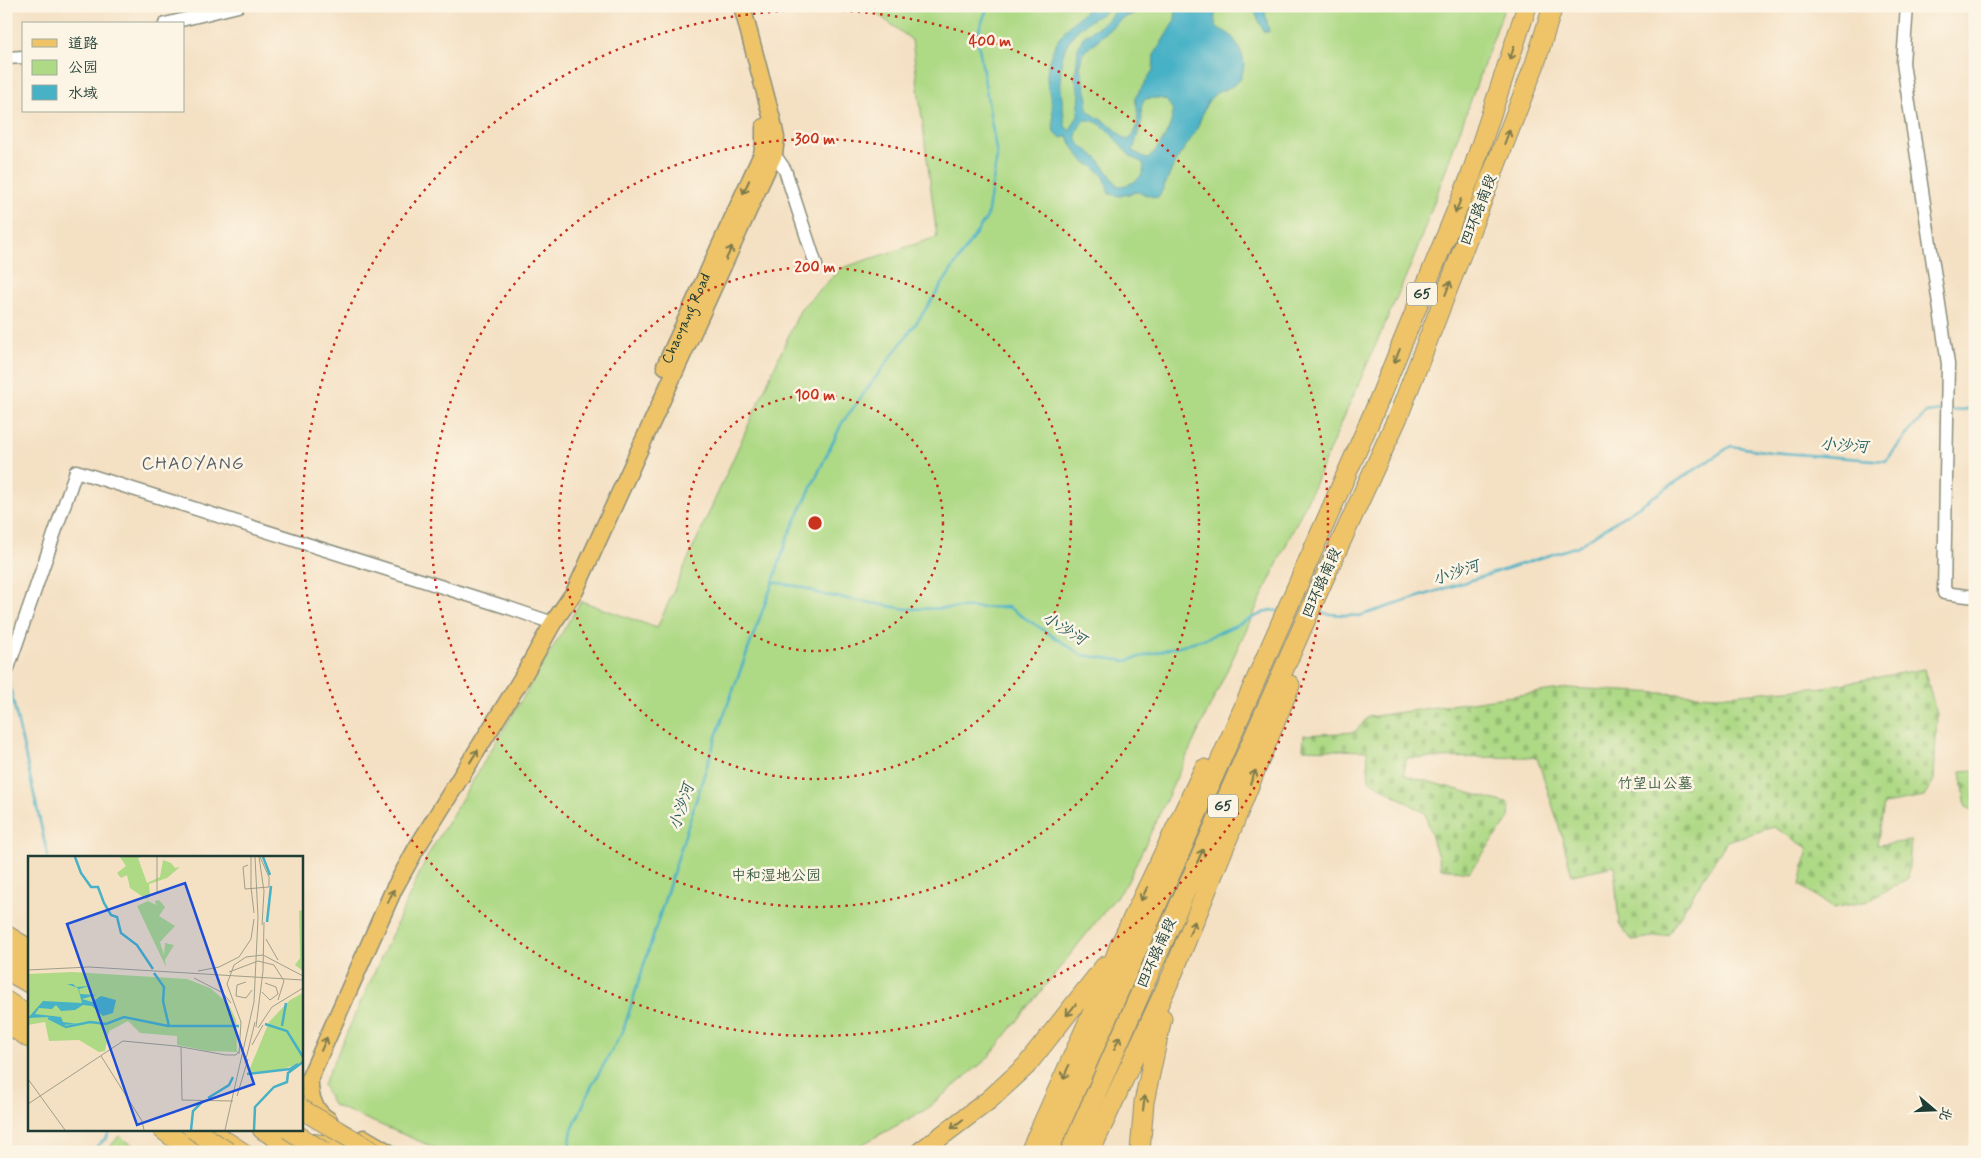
<svg xmlns="http://www.w3.org/2000/svg" width="1981" height="1158" viewBox="0 0 1981 1158" font-family="Mynerve,'LXGW WenKai TC',sans-serif">
	<style>
		.cemetery { fill: url(#cemetery-stones); stroke: #668b5c }
		.green { fill: #aed985; stroke: #668b5c }
		.water { fill: #47b1c6; stroke: #33777d; fill-rule: evenodd }
		.lines { fill: none; stroke-linecap: round; stroke-linejoin: round }
		.stream { stroke: #47b1c6; stroke-width: 2.5 }
		.minor-casing { stroke: #8a8e7c; stroke-width: 15 }
		.major-casing { stroke: #8a8e7c; stroke-width: 19 }
		.highway-casing { stroke: #8a8e7c; stroke-width: 21 }
		.minor { stroke: #fff; stroke-width: 12 }
		.major { stroke: #efc469; stroke-width: 16 }
		.highway { stroke: #efc469; stroke-width: 19 }
		.highway-bridge-casing { stroke: #8a8e7c; stroke-width: 21; stroke-linecap: butt }
		.highway-bridge { stroke: #efc469; stroke-width: 19 }
		.oneway { stroke: #7d7a4c }
		.ring { fill: none; stroke: #c8321e; stroke-width: 2.5; stroke-dasharray: 2.5 5 }
		.labels { text-anchor: middle; dominant-baseline: central; stroke-width: 5; stroke-linejoin: round; paint-order: stroke }
		.shield { fill: #fcf5e5; stroke: #617469; stroke-width: 1 }
		.shield-label { font-size: 14px; font-weight: bold; fill: #1f3d34 }
		.street-label { font-size: 15px; fill: #1f3d34; stroke: #fcf5e5 }
		.park-label { font-size: 15px; fill: #3c5c44; stroke: #fcf5e5 }
		.water-label { font-size: 16px; font-style: italic; fill: #2b6060; stroke: #fcf5e5 }
		.quarter-label { font-size: 18px; letter-spacing: 1px; fill: #565c64; stroke: #fcf5e5 }
		.inset-river { fill: none; stroke: #47b1c6; stroke-width: 2.5 }
		.inset-road { fill: none; stroke: #9f9f8a; stroke-width: 1 }
		.view { fill: #1d4ed8; fill-opacity: 0.15; stroke: #1d4ed8; stroke-width: 2.5 }
		.inset-edge { fill: none; stroke: #1f3d34; stroke-width: 2.5 }
		.centre { fill: #c8321e; stroke: #fcf5e5; stroke-width: 2.5 }
		.ring-label { font-size: 15px; text-anchor: middle; font-weight: bold; fill: #c8321e; stroke: #fcf5e5; stroke-width: 5; stroke-linejoin: round; paint-order: stroke }
	</style>
	<defs>
		<pattern id="cemetery-stones" width="16" height="16" patternUnits="userSpaceOnUse" patternTransform="scale(1.25)"><rect width="16" height="16" fill="#aed985"/><path d="M2 7V4a2 2 0 0 1 4 0v3zM10 15v-3a2 2 0 0 1 4 0v3z" fill="#95bb73"/></pattern>
	</defs>
	<rect width="100%" height="100%" fill="#fcf5e5"/>
	<filter id="ink" filterUnits="userSpaceOnUse"><feTurbulence type="fractalNoise" baseFrequency=".02" numOctaves="2"/><feDisplacementMap in="SourceGraphic" scale="10" xChannelSelector="R" yChannelSelector="G"/><feConvolveMatrix kernelMatrix="1 2 1 2 8 2 1 2 1" color-interpolation-filters="sRGB"/></filter>
	<filter id="wash" filterUnits="userSpaceOnUse"><feTurbulence type="fractalNoise" baseFrequency=".0096" numOctaves="4" result="noise"/><feDisplacementMap in="SourceGraphic" scale="20" xChannelSelector="R" yChannelSelector="G"/><feGaussianBlur stdDeviation="1.12" result="paint"/><feColorMatrix in="noise" values="0 0 0 0 0 0 0 0 0 0 0 0 0 0 0 0 0 1.4 0 .05"/><feComposite in="paint" operator="in"/></filter>
	<g filter="url(#wash)">
		<rect width="100%" height="100%" fill="#f4e0c3"/>
		<path class="cemetery" d="M1924,669L1937,715L1934,780L1924,797L1884,804L1877,845L1911,841L1908,878L1868,901L1833,908L1800,885L1808,848L1774,827L1727,841L1668,935L1632,940L1619,924L1614,866L1572,875L1559,826L1537,757L1406,758L1404,775L1510,804L1509,819L1469,872L1441,868L1425,813L1369,780L1367,751L1303,749L1304,735L1355,732L1368,717L1567,688L1716,696L1823,687Z
			M1975,770V811L1966,807L1961,771Z"/>
		<path class="green" d="M867,6H1505L1413,260L1311,492L1127,883L987,1059L925,1110L859,1146L843,1152H445L333,1105L323,1085L428,855L581,601L657,628L801,308L842,268L937,237L912,40Z
			M119,1136L143,1152H106Z"/>
		<path class="water" d="M1093,6H1109L1106,11C1096,17 1083,24 1075,33C1052,57 1063,97 1065,126L1070,131L1078,115L1080,94L1075,79L1078,48L1083,37L1108,20L1118,6H1152L1121,19L1082,54L1080,67L1088,99L1087,109C1095,118 1106,121 1115,129C1120,134 1121,137 1128,140C1141,131 1138,111 1135,98L1153,70L1154,55L1175,20L1176,6H1216C1216,11 1214,17 1215,22C1216,29 1223,30 1229,34C1236,40 1244,55 1244,64C1242,92 1223,85 1212,97C1203,106 1202,118 1197,128C1192,140 1182,150 1176,161C1169,173 1166,188 1157,198L1137,192L1120,196L1109,194L1104,177L1094,167L1083,161L1072,146L1068,136L1062,138L1054,133C1053,124 1053,114 1052,105C1051,97 1047,88 1047,79C1046,48 1068,22 1093,6ZM1159,98L1166,100L1173,110C1172,128 1161,146 1148,159L1133,151L1142,119L1141,107L1145,99ZM1084,120C1107,119 1116,145 1132,157C1135,159 1139,161 1143,163C1147,178 1130,186 1118,186C1111,177 1104,165 1096,157C1081,144 1067,142 1084,120Z
			M1252,6H1264L1269,32H1264Z"/>
		<g class="lines">
			<path class="stream" d="M1952,411L1975,408
				M773,582L788,536L842,423L919,319L987,217L997,156L977,35L988,6
				M1316,613L1359,616L1578,546L1731,446L1770,452L1886,461L1908,433L1926,413L1944,411
				M8,678L48,857
				M91,1152L107,1137L111,1129
				M568,1152L572,1130L591,1087L623,1031L718,731L773,582L802,587L824,595L907,609L1008,607L1082,655L1126,661L1207,638L1270,610L1278,611"/>
		</g>
	</g>
	<g filter="url(#ink)">
		<g class="lines">
			<g class="minor-casing">
				<path id="minor" d="M1907,6L1903,63L1948,364L1944,593L1975,597
					M165,24L238,6
					M6,58L24,57
					M774,154L785,170L816,265
					M6,674L76,471L509,608L553,623"/>
			</g>
			<g class="major-casing">
				<g id="major">
					<path id="s1" d="M665,366L762,154L764,144V127"/>
					<path d="M329,1120C313,1111 309,1094 310,1077L394,889L416,849L522,678L553,623L575,591L774,154L776,138L772,119L742,6"/>
					<path d="M364,1138L388,1152"/>
				</g>
			</g>
			<g class="highway-casing">
				<path id="highway" d="M6,935L29,949
					M6,951L29,965
					M6,970L29,983
					M6,1001L29,1016
					M6,1023L29,1038
					M162,1129L193,1152
					M262,1129L289,1146
					M216,1135L242,1152
					M278,1139L325,1145L338,1152
					M920,1152L989,1100L1026,1066L1105,966
					M1030,1152L1107,980L1119,947L1204,769
					M1048,1152L1376,407L1471,175L1527,6
					M1070,1152L1326,574L1398,417L1535,64L1553,6
					M1090,1152L1173,973L1290,685
					M1140,1152L1144,1102L1162,1018"/>
			</g>
			<use href="#minor" class="minor"/>
			<use href="#major" class="major"/>
			<use href="#highway" class="highway"/>
			<g class="highway-bridge-casing">
				<path id="highway-bridge" d="M301,1109L374,1152
					M193,1129L228,1152
					M288,1129L324,1152"/>
			</g>
			<use href="#highway-bridge" class="highway-bridge"/>
		</g>
		<defs><path id="oneway-shaft" d="M-6 0H5M1.5-3L5.5 0L1.5 3" fill="none" stroke-width="1.6" stroke-linecap="round" stroke-linejoin="round" transform="scale(1.25)"/></defs>
		<g class="oneway">
			<use href="#oneway-shaft" transform="translate(1512 53) rotate(108)"/>
			<use href="#oneway-shaft" transform="translate(1507 137) rotate(-69)"/>
			<use href="#oneway-shaft" transform="translate(746 187) rotate(115)"/>
			<use href="#oneway-shaft" transform="translate(1458 206) rotate(112)"/>
			<use href="#oneway-shaft" transform="translate(729 253) rotate(-65)"/>
			<use href="#oneway-shaft" transform="translate(1448 288) rotate(-69)"/>
			<use href="#oneway-shaft" transform="translate(1397 356) rotate(112)"/>
			<use href="#oneway-shaft" transform="translate(474 756) rotate(-58)"/>
			<use href="#oneway-shaft" transform="translate(1253 777) rotate(-68)"/>
			<use href="#oneway-shaft" transform="translate(1200 856) rotate(-66)"/>
			<use href="#oneway-shaft" transform="translate(1144 894) rotate(115)"/>
			<use href="#oneway-shaft" transform="translate(391 896) rotate(-65)"/>
			<use href="#oneway-shaft" transform="translate(1192 928) rotate(-67)"/>
			<use href="#oneway-shaft" transform="translate(1071 1010) rotate(129)"/>
			<use href="#oneway-shaft" transform="translate(1117 1043) rotate(-66)"/>
			<use href="#oneway-shaft" transform="translate(324 1044) rotate(-66)"/>
			<use href="#oneway-shaft" transform="translate(1066 1072) rotate(114)"/>
			<use href="#oneway-shaft" transform="translate(1144 1103) rotate(-82)"/>
			<use href="#oneway-shaft" transform="translate(957 1124) rotate(142)"/>
		</g>
	</g>
	<g class="ring">
		<circle cx="815" cy="523" r="128"/>
		<circle cx="815" cy="523" r="256"/>
		<circle cx="815" cy="523" r="384"/>
		<circle cx="815" cy="523" r="513"/>
	</g>
	<g class="labels">
		<g class="shield">
			<rect x="1407" y="282.5" width="30" height="23" rx="4"/>
			<rect x="1208" y="794.5" width="30" height="23" rx="4"/>
		</g>
		<g class="shield-label">
			<text x="1422" y="294">G5</text>
			<text x="1223" y="806">G5</text>
		</g>
		<g class="street-label">
			<text transform="translate(1479 210) rotate(-69)">四环路南段</text>
			<text stroke="none"><textPath href="#s1" startOffset="52">Chaoyang Road</textPath></text>
			<text transform="translate(1322 583) rotate(-66)">四环路南段</text>
			<text transform="translate(1157 953) rotate(-66)">四环路南段</text>
		</g>
		<g class="park-label">
			<text x="1655" y="784">竹望山公墓</text>
			<text x="776" y="876">中和湿地公园</text>
		</g>
		<g class="water-label">
			<text transform="translate(1844 446) rotate(4)">小沙河</text>
			<text transform="translate(1456 573) rotate(-18)">小沙河</text>
			<text transform="translate(1064 629) rotate(32)">小沙河</text>
			<text transform="translate(682 807) rotate(-72)">小沙河</text>
		</g>
		<g class="quarter-label">
			<text x="193" y="464">CHAOYANG</text>
		</g>
	</g>
	<g transform="translate(28 856)">
		<rect width="275" height="275" fill="#f4e0c3"/>
		<path d="M92,1H113L110,2L119,27L132,21L135,4L143,7L147,12L152,11L139,22L121,28L122,41L118,43L102,32L99,19L93,22L89,17L98,10ZM131,44L137,51L131,60L147,70L132,86L136,99L137,87L146,89L137,104L138,111L109,50L120,45L128,49L127,45Z" fill="#aed985"/>
		<path d="M275,54V115L267,109L272,102L271,55ZM44,116L159,123L182,132L200,147L208,164L209,196L180,195L149,189V180L112,177L100,165L81,175L77,195L71,196L51,184L21,185L17,166L0,169V118ZM275,137V207L254,213L220,217L241,166L262,144Z" fill="#aed985"/>
		<path d="M39,126V128H45L48,131L61,130L51,133L52,138L68,139L54,143L64,146L73,140L88,144L85,157L75,160L64,150L55,149L47,154L33,155L28,149L24,153L11,152L7,158L33,161L35,166L50,168L34,169L21,161L0,162L15,145L54,147L50,132L39,128Z" fill="#47b1c6"/>
		<path class="inset-river" d="M47,1L53,17L63,31H70L76,47L83,59L89,61L93,77L109,89L125,113M235,1L242,19M239,66L243,30M126,117L136,131L135,145L141,170H211M20,162L38,171L62,166L78,168L96,161L140,170M237,168L259,175L275,201M254,170L258,147M219,218L262,213L270,208M180,242L201,229L205,221M163,274L165,255L174,246M226,274L227,251L246,231L259,226L260,217L275,206"/>
		<path class="inset-road" d="M231,1L236,35M220,9L215,11L217,33L241,31V21L232,1M223,31V1M223,31L226,57M129,37V1M234,69L236,35M238,83L250,104M0,114L61,111L275,124M170,115L191,111L211,101L223,83L226,63M201,116L230,105L246,109L256,125L250,144M166,122L195,137M218,126L209,129L208,140L218,142L224,134M193,135L203,147M234,136L242,144L250,138L248,131L237,127M228,171L235,115L236,66M230,172L244,151L275,132M224,189L235,169M153,191L154,244L205,245M211,198L213,166L199,128L206,109L218,101L235,99L275,120M73,200L114,265L116,274M217,207L227,166M0,223L37,274M209,240L220,203M0,248L95,185L148,190L198,199H208L211,195M197,274L226,146L230,61L227,1"/>
		<path class="view" d="M157,27L226,228L109,269L39,68Z"/>
		<rect width="275" height="275" class="inset-edge"/>
	</g>
	<circle cx="815" cy="523" r="8" class="centre"/>
	<g class="ring-label">
		<text x="990" y="46">400 m</text>
		<text x="815" y="144">300 m</text>
		<text x="815" y="272">200 m</text>
		<text x="815" y="400">100 m</text>
	</g>
	<rect width="1981" height="1158" fill="none" stroke="#fcf5e5" stroke-width="25"/>
	<rect x="22" y="22" width="162" height="90" fill="#fcf5e5" stroke="#a4ab9e"/>
	<rect x="32" y="39" width="25" height="8" fill="#efc469" stroke="#a4ab9e"/>
	<text x="68" y="48" font-size="15" fill="#1f3d34">道路</text>
	<rect x="32" y="60" width="25" height="15" fill="#aed985" stroke="#a4ab9e"/>
	<text x="68" y="72" font-size="15" fill="#1f3d34">公园</text>
	<rect x="32" y="85" width="25" height="15" fill="#47b1c6" stroke="#a4ab9e"/>
	<text x="68" y="98" font-size="15" fill="#1f3d34">水域</text>
	<g transform="translate(1934 1110) rotate(109)" stroke="#fcf5e5" stroke-width="4" paint-order="stroke">
	<path d="M0-4L9 19L0 12L-9 19Z" fill="#1f3d34"/>
	<text y="-8" font-size="14" font-weight="bold" text-anchor="middle" fill="#1f3d34">北</text>
	</g>
</svg>
